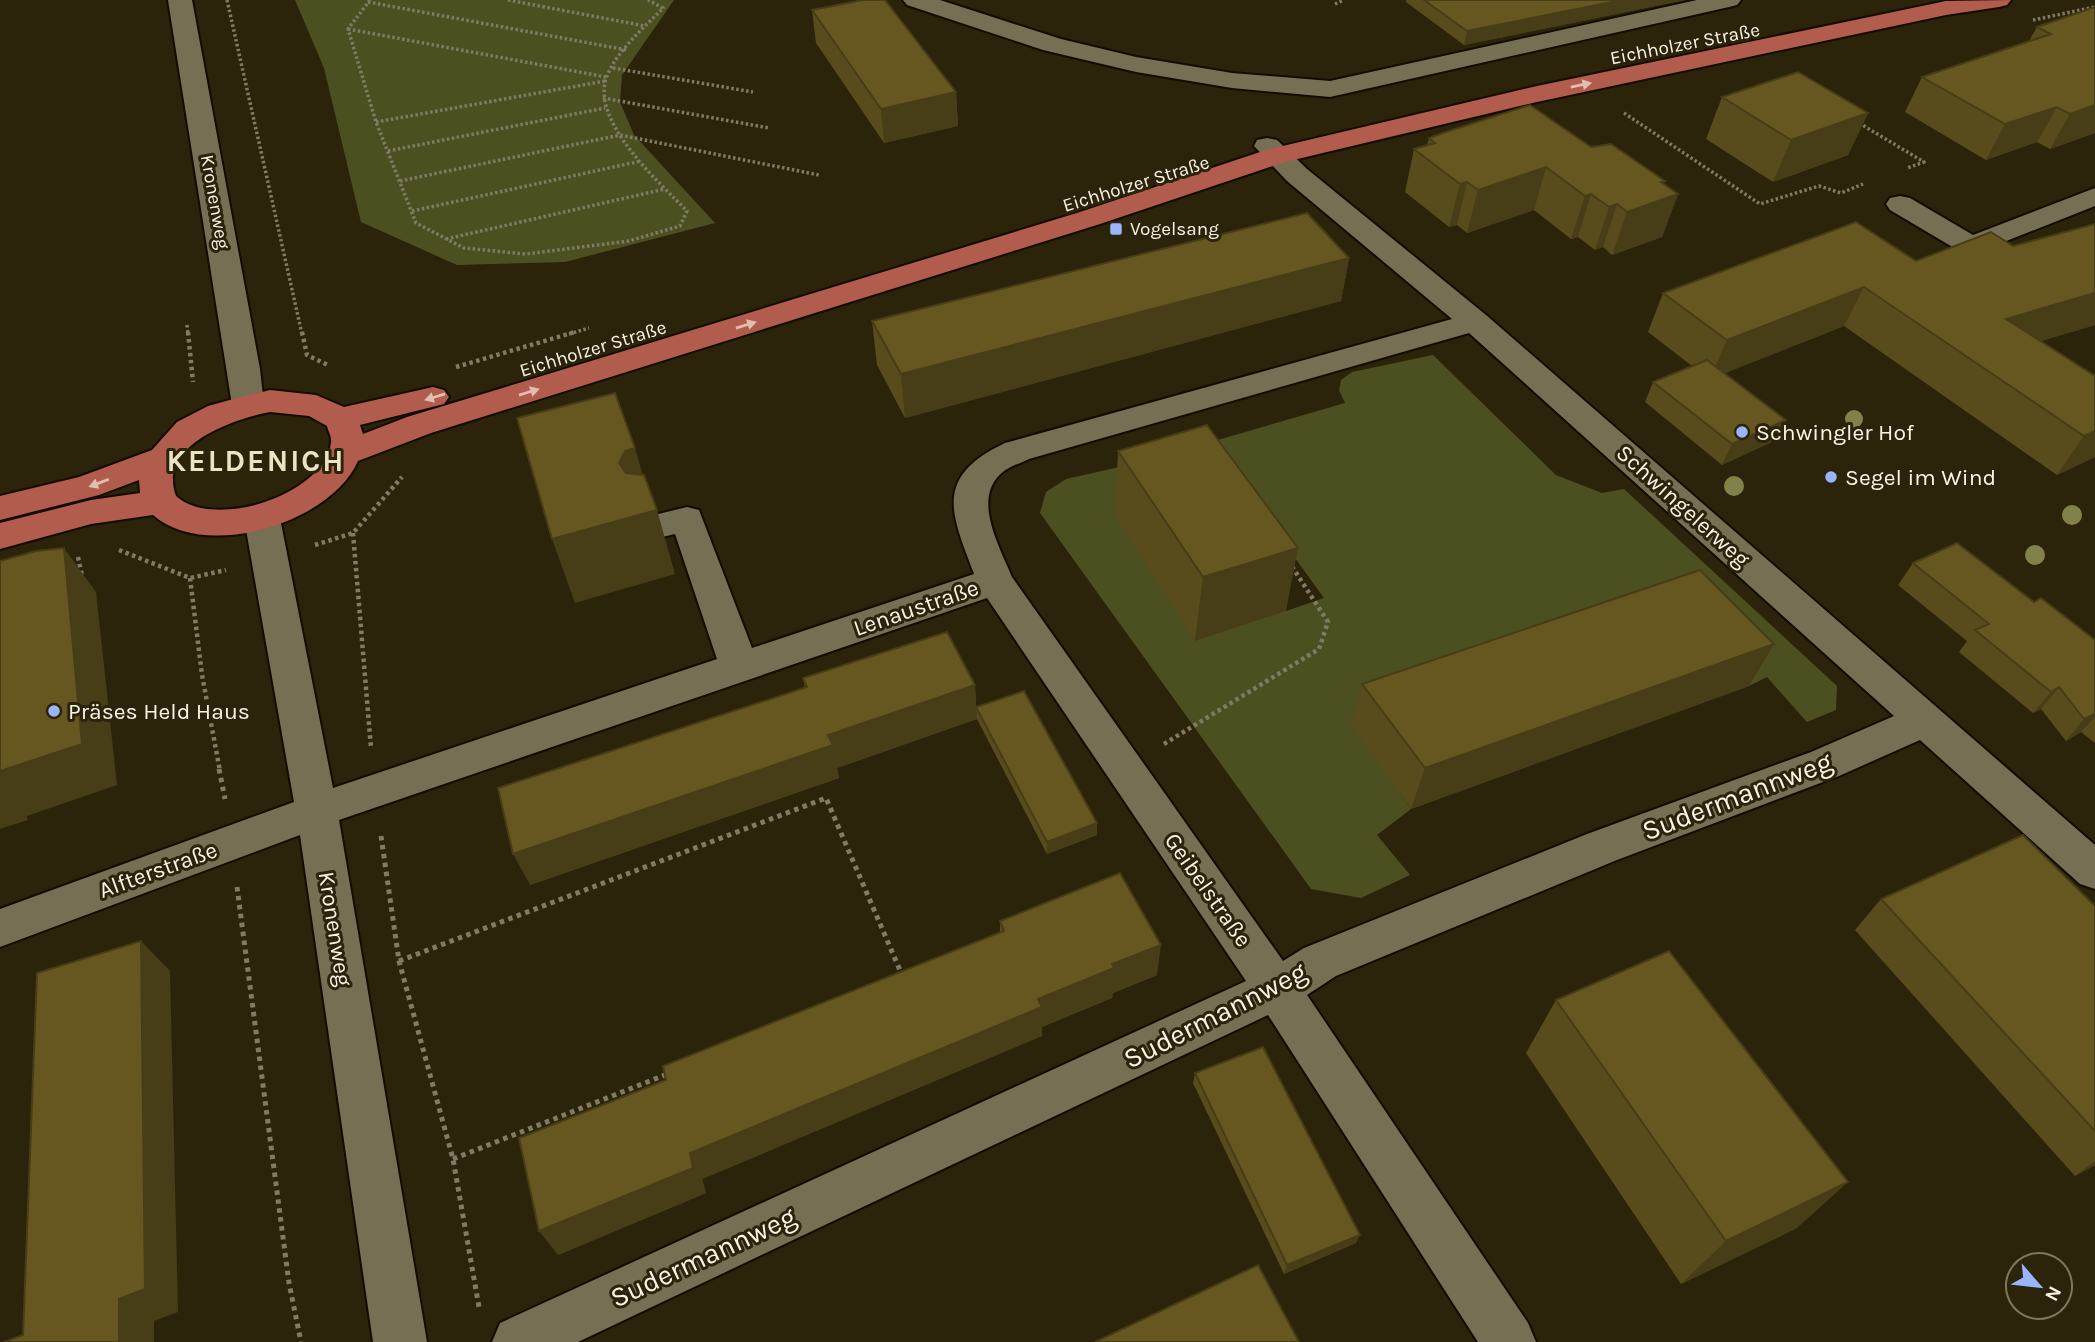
<svg xmlns="http://www.w3.org/2000/svg" width="2095" height="1342" viewBox="0 0 2095 1342" font-family="Karla,sans-serif">
	<style>
		.green { fill: #4c5020 }
		.lines { fill: none; stroke-linecap: round; stroke-linejoin: round }
		.minor-casing { stroke: #130c00; stroke-width: 4 }
		.major-casing { stroke: #130c00; stroke-width: 4 }
		.path-far2 { stroke: #817a65; stroke-width: 3.5; stroke-dasharray: 2.5 2.5; stroke-linecap: butt }
		.path-far1 { stroke: #817a65; stroke-width: 4.5; stroke-dasharray: 3.5 3.5; stroke-linecap: butt }
		.path { stroke: #817a65; stroke-width: 5; stroke-dasharray: 4.5 4.5; stroke-linecap: butt }
		.minor { fill: #776f54; fill-rule: evenodd }
		.major { fill: #b15c4d; fill-rule: evenodd }
		.tree { fill: #818249 }
		.wall { fill: #584b1c }
		.shaded-wall { fill: #473d16 }
		.building { fill: #665720; stroke: #473d16; stroke-width: 2 }
		.oneway { fill: #e0bfb0 }
		.poi-dot { fill: #9bb5fd; stroke: #2b240a; stroke-width: 2.5 }
		.labels { text-anchor: middle; dominant-baseline: central; stroke-width: 6; stroke-linejoin: round; paint-order: stroke }
		.far-street-label { font-size: 19px; fill: #f9f4e5; stroke: #2b240a }
		.far-poi-label { font-size: 19px; fill: #f9f4e5; stroke: #2b240a; text-anchor: start }
		.poi-label { font-size: 23px; fill: #f9f4e5; stroke: #2b240a; text-anchor: start }
		.street-label { font-size: 23px; fill: #f9f4e5; stroke: #2b240a }
		.near-street-label { font-size: 28px; fill: #f9f4e5; stroke: #2b240a }
		.district-label { font-size: 30px; font-weight: bold; letter-spacing: 2px; fill: #ece2c4; stroke: #2b240a }
	</style>
	<rect width="100%" height="100%" fill="#2b240a"/>
	<path class="green" d="M295,0H674L622,75L620,102L634,135L715,223L565,262L457,265L361,222L324,68Z
		M1433,355L1556,475L1602,493L1624,489L1837,686L1836,710L1807,722L1767,677L1749,686L1679,613L1352,725L1411,809L1377,835L1410,875L1361,898L1311,889L1040,513L1046,492L1066,479L1195,450L1286,611L1324,598L1211,442L1345,403L1339,390L1341,380L1352,372Z"/>
	<g class="lines">
		<g class="minor-casing">
			<path id="minor" d="M168,0H192L260,369L264,405L260,412L248,416L236,412L232,405Z
				M903,0H940L1061,39L1136,57L1232,73L1330,81L1697,0H1741L1737,5L1729,7L1330,97L1232,88L1136,72L1043,50L907,5Z
				M1267,138L1277,140L1307,169L1486,315L2095,845V889L2080,884L1920,740L1839,776L1617,860L1336,976L1307,995L1528,1323L1536,1342H1478L1268,1015L578,1342H492L500,1323L1246,981L987,598L339,820L427,1342H373L300,835L0,947V909L294,802L244,518L250,509L262,506L274,509L280,518L333,788L717,659L675,534L658,538L646,535L640,526L646,517L687,507L699,510L752,648L974,574C951,513 933,477 1005,443L1452,319L1287,181L1254,146L1257,140ZM1469,333L1894,716L1811,752L1587,834L1304,948L1283,961L1012,577C1000,547 970,497 1004,471C1011,466 1021,463 1029,459Z
				M2095,188V206L1971,255L1961,252L1890,210L1886,204L1890,198L1900,196L1910,198L1973,235Z"/>
		</g>
		<g class="major-casing">
			<path id="major" d="M2011,0L2007,5L1999,7L1946,15L1537,102L1285,162L1100,224L431,433L358,461C332,522 206,562 153,515L91,524L0,549V523L91,500L140,493L139,480L99,495L0,520V496L79,477L152,450L177,422L208,406L237,398L270,390L316,395L344,407L433,387L444,390L449,397L444,404L360,425L363,434L407,417L1080,212L1266,150L1537,86L1946,1ZM270,412L309,416L327,426C328,431 332,437 331,442C326,494 214,531 176,496C157,445 233,419 270,412Z"/>
		</g>
		<path class="path-far2" d="M227,0L302,334
			M370,0L348,29L376,122L416,223L464,248L526,254L629,241L680,226L687,211C659,182 592,123 606,79C615,52 644,28 663,8L648,0
			M508,0L645,26
			M368,2L627,50
			M1335,4L1344,0
			M2033,20L2095,7
			M348,29L606,77
			M613,68L753,92
			M603,98L769,128
			M1624,113L1760,204L1819,186L1841,193L1863,184
			M376,122L605,81
			M1859,123L1924,162L1907,168
			M388,151L605,108
			M400,181L620,135L819,175
			M412,211L641,161
			M446,239L665,189
			M187,325L188,334
			M569,334L589,328"/>
		<path class="path-far1" d="M188,332L193,382
			M302,332L307,355L330,366
			M456,367L575,332
			M353,533L371,748
			M315,545L353,533L402,477
			M119,550L190,578L226,570
			M78,557L82,576
			M190,578L202,675L220,771
			M1164,744L1319,649L1328,622L1291,565"/>
		<path class="path" d="M219,769L225,799
			M381,836L399,961L453,1159L479,1307
			M237,887L289,1283L301,1342
			M399,961L826,798L902,975
			M453,1159L670,1073"/>
		<use href="#minor" class="minor"/>
		<use href="#major" class="major"/>
	</g>
	<g class="tree">
		<circle cx="1854" cy="419" r="9"/>
		<circle cx="1734" cy="486" r="10"/>
		<circle cx="2072" cy="515" r="10"/>
		<circle cx="2035" cy="555" r="10"/>
	</g>
	<path class="wall" d="M1406,0H1685L1464,45L1406,2Z
		M2095,7V133L2050,149L2037,142L1986,160L1905,112L1922,77L2029,41L2037,27Z
		M812,10L956,92L958,126L884,143L816,43Z
		M1722,97L1868,113L1848,155L1773,182L1706,139Z
		M1429,138L1591,147L1664,185L1678,194L1662,237L1612,255L1603,247L1595,250L1578,237L1571,239L1534,210L1467,233L1457,225L1449,227L1405,192L1414,149L1427,145Z
		M2095,224V325L2041,341L2095,457L2057,475L1844,326L1725,373L1776,440L1722,465L1645,402L1653,382L1692,366L1648,332L1663,293L1916,261L2013,246Z
		M1349,258L1341,301L905,418L877,365L872,321Z
		M1118,451L1286,611L1195,641L1115,515Z
		M1913,563L2034,602L2095,640V743L2081,732L2066,741L2041,709L2033,713L1959,652L1967,641L1898,585Z
		M1774,644L1749,686L1411,809L1351,726L1362,684Z
		M803,678L975,685L976,707L1097,835L1047,854L977,719L837,768L839,778L530,885L805,688Z
		M1881,899L2095,906V1165L2075,1176L1855,930Z
		M1000,921L1157,975L1113,993L1112,998L1042,1027V1036L702,1179L706,1193L558,1255L666,1080L1000,933Z
		M1556,1000L1797,1228L1681,1284L1526,1053Z
		M1195,1073L1356,1243L1284,1274L1193,1083Z"/>
	<path class="shaded-wall" d="M1622,0H1685L1464,45L1467,31Z
		M956,92L958,126L884,143L881,109Z
		M2095,105V133L2050,149L2070,114Z
		M2057,107L2037,142L1986,160L2005,124Z
		M1868,113L1848,155L1773,182L1791,140Z
		M1546,167L1534,210L1467,233L1478,190Z
		M1665,181L1658,200L1678,194L1662,237L1612,255L1627,212L1661,182Z
		M1467,182L1457,225L1449,227L1460,184Z
		M1591,194L1578,237L1571,239L1585,196Z
		M1617,204L1603,247L1595,250L1609,207Z
		M1349,258L1341,301L905,418L901,374Z
		M1864,287L1844,326L1710,379L1727,340Z
		M2095,293V325L1982,358L2006,319Z
		M1786,420L1776,440L1722,465L1732,444Z
		M2095,431V457L2057,475L2084,436Z
		M635,448L653,511L657,510L675,574L575,603L552,539L619,463L625,451Z
		M64,548L96,592L117,785L27,816L28,820L0,829V771Z
		M1298,548L1286,611L1195,641L1203,577Z
		M1774,644L1749,686L1411,809L1425,768Z
		M975,685L977,719L837,768L839,778L530,885L513,854L828,735Z
		M2059,687L2041,709L2033,713L2051,692Z
		M2095,714V717L2081,732L2066,741L2084,719Z
		M1097,823V835L1047,854V842Z
		M141,941L170,971L178,1312L154,1321V1342H119V1299Z
		M1161,945L1157,975L1113,993L1112,998L1042,1027V1036L702,1179L706,1193L558,1255L539,1231L690,1153L1038,999L1112,964Z
		M2095,1161V1165L2075,1176Z
		M1848,1182L1797,1228L1681,1284L1726,1241Z
		M1360,1235L1356,1243L1284,1274L1287,1265Z"/>
	<path class="building" d="M863,0H885L956,92L881,109L812,10Z
		M1424,0H1622L1467,31Z
		M2095,7V105L2070,114L2057,107L2005,124L1922,77L2051,34L2037,27Z
		M1798,72L1868,113L1791,140L1722,97Z
		M1530,105L1591,147L1611,144L1665,181L1661,182L1678,194L1627,212L1617,204L1609,207L1591,194L1585,196L1546,167L1478,190L1467,182L1460,184L1414,149L1435,143L1429,138L1446,132Z
		M1307,213L1349,258L901,374L872,321Z
		M1856,222L1916,261L1991,232L2013,246L2095,224V293L2006,319L2095,376V431L2084,436L1864,287L1727,340L1663,293Z
		M1707,360L1786,420L1732,444L1653,382Z
		M615,393L635,448L625,451L619,463L626,473L644,475L657,510L552,539L517,418Z
		M1207,425L1298,548L1203,577L1118,451Z
		M1957,543L2034,602L2041,598L2095,640V714L2084,719L2059,687L2051,692L1975,630L1989,624L1913,563Z
		M64,548L82,744L0,771V561L36,551Z
		M1700,570L1774,644L1425,768L1362,684Z
		M947,632L975,685L828,735L833,745L513,854L498,788L807,687L803,678Z
		M1024,691L1097,823L1047,842L976,707Z
		M2023,835L2095,906V1131L1881,899Z
		M1120,873L1161,945L1112,964L1114,968L1038,999L1042,1007L690,1153L693,1168L539,1231L519,1138L666,1080L663,1066L1004,931L1000,921Z
		M141,941L145,1289L119,1299V1342H4L23,1335L37,973Z
		M1669,951L1848,1182L1726,1241L1556,1000Z
		M1263,1047L1360,1235L1287,1265L1195,1073Z
		M1258,1265L1299,1342H1095Z"/>
	<defs><path id="oneway-solid" d="M-6-.8H1V-3.2L6.5 0L1 3.2V.8H-6Z" transform="scale(1.75)"/></defs>
	<g class="oneway">
		<use href="#oneway-solid" transform="translate(1581 85) rotate(-12)"/>
		<use href="#oneway-solid" transform="translate(746 325) rotate(-17)"/>
		<use href="#oneway-solid" transform="translate(529 392) rotate(-17)"/>
		<use href="#oneway-solid" transform="translate(435 397) rotate(163)"/>
		<use href="#oneway-solid" transform="translate(99 483) rotate(159)"/>
	</g>
	<g class="poi-dot">
		<rect x="1109" y="222" width="14" height="14" rx="3.5"/>
		<circle cx="1742" cy="432" r="7"/>
		<circle cx="1831" cy="477" r="7"/>
		<circle cx="54" cy="711" r="7"/>
	</g>
	<g class="labels">
		<g class="far-street-label">
			<text transform="translate(1685 44) rotate(-11)">Eichholzer Straße</text>
			<text transform="translate(1136 184) rotate(-17)">Eichholzer Straße</text>
			<text transform="translate(215 202) rotate(80)">Kronenweg</text>
			<text transform="translate(593 349) rotate(-17)">Eichholzer Straße</text>
		</g>
		<g class="far-poi-label">
			<text x="1130" y="229">Vogelsang</text>
		</g>
		<g class="poi-label">
			<text x="1756" y="432">Schwingler Hof</text>
			<text x="1845" y="477">Segel im Wind</text>
			<text x="68" y="711">Präses Held Haus</text>
		</g>
		<g class="street-label">
			<text transform="translate(1683 506) rotate(42)">Schwingelerweg</text>
			<text transform="translate(916 608) rotate(-19)">Lenaustraße</text>
			<text transform="translate(158 870) rotate(-20)">Alfterstraße</text>
			<text transform="translate(1208 890) rotate(55)">Geibelstraße</text>
			<text transform="translate(335 929) rotate(81)">Kronenweg</text>
		</g>
		<g class="near-street-label">
			<text transform="translate(1737 796) rotate(-21)">Sudermannweg</text>
			<text transform="translate(1215 1015) rotate(-27)">Sudermannweg</text>
			<text transform="translate(703 1257) rotate(-25)">Sudermannweg</text>
		</g>
		<g class="district-label">
			<text x="256" y="461">KELDENICH</text>
		</g>
	</g>
	<g transform="translate(2039 1286) rotate(118)"><circle r="33" fill="#2b240a" stroke="#7d7762" stroke-width="2"/>
	<path d="M0-5L12 26L0 18L-12 26Z" fill="#9bb5fd"/>
	<text y="-10" font-size="19" font-weight="bold" text-anchor="middle" fill="#f9f4e5">N</text>
	</g>
</svg>
